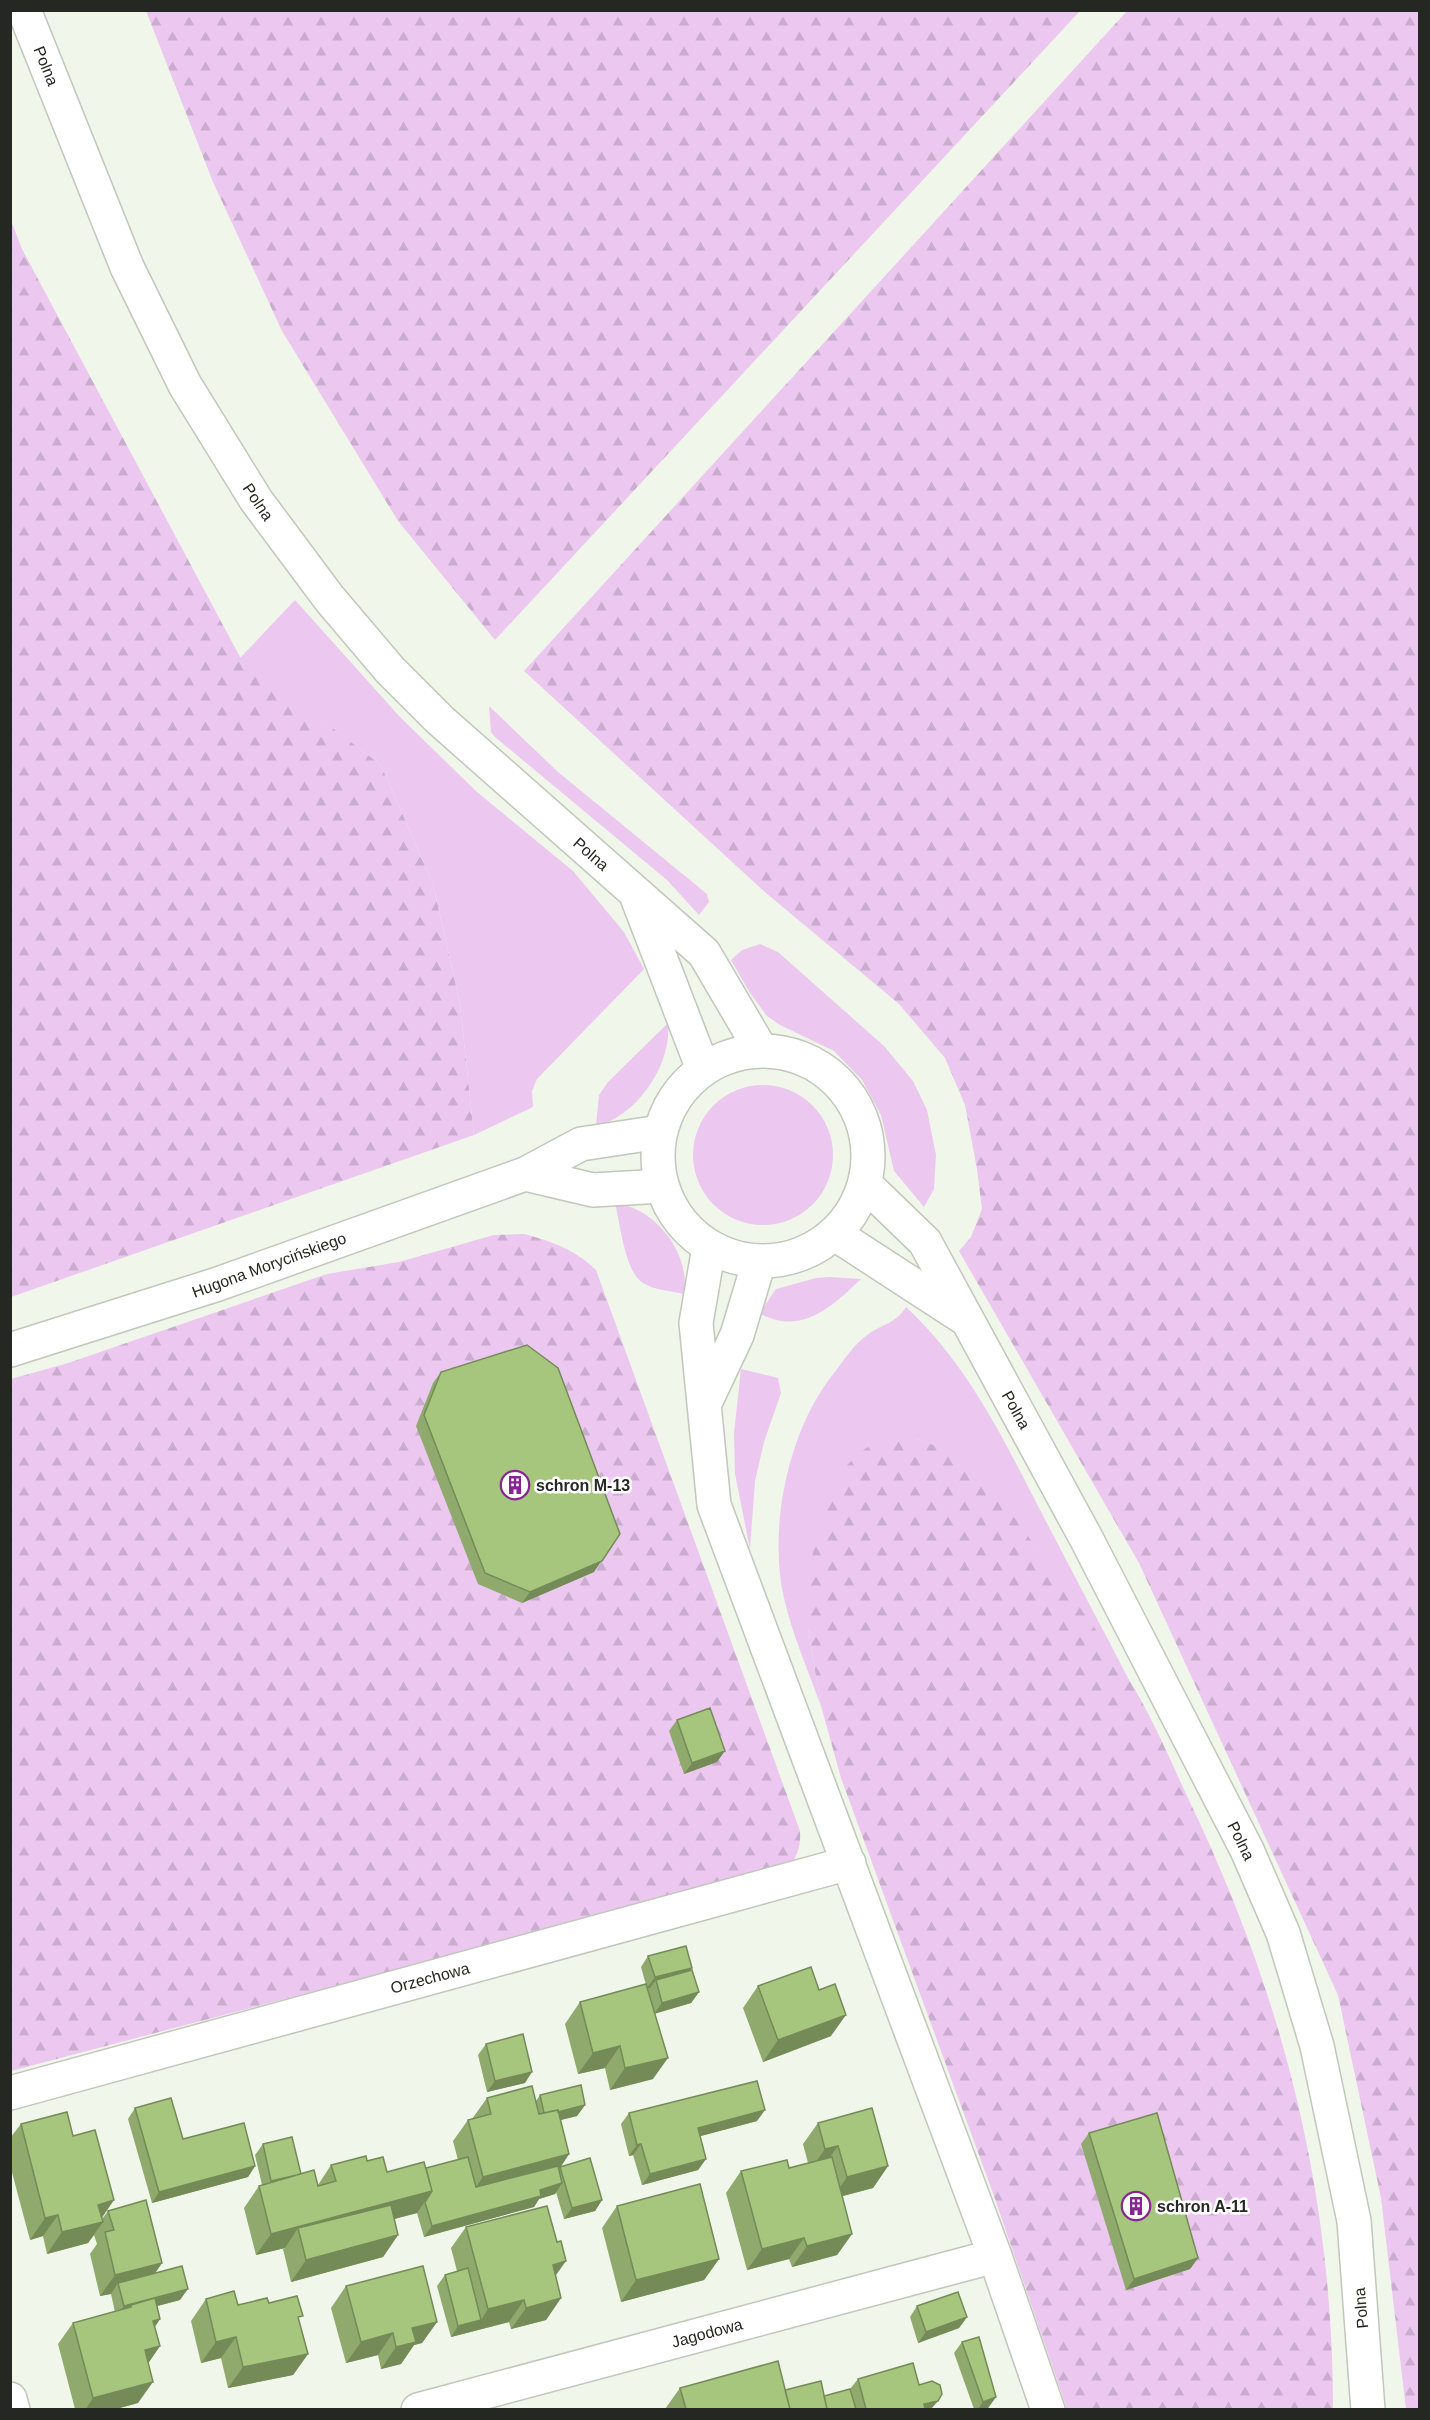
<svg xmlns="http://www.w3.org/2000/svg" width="1430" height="2420" viewBox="0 0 1430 2420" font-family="Arial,sans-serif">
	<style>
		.grass { fill: #ecc8f0 }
		.forest { fill: url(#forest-firs) }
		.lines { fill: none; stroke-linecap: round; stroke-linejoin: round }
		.street-casing { stroke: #c1c7bb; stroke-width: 36 }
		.secondary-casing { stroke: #c1c7bb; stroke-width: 36 }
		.street { stroke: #fff; stroke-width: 33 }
		.secondary { stroke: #fff; stroke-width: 33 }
		.wall { fill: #8faa6c }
		.shaded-wall { fill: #748b58 }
		.building { fill: #a6c67e; stroke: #748b58; stroke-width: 1.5 }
		.labels { text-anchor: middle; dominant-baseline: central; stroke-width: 5; stroke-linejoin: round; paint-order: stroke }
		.street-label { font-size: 16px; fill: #252723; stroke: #fff }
		.poi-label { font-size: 16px; font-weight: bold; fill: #252723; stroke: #fff; text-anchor: start }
	</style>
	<defs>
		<pattern id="forest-firs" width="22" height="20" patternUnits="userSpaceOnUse" patternTransform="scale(1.5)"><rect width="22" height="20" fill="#ecc8f0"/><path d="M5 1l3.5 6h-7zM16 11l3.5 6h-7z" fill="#caacce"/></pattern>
	</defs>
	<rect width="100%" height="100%" fill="#f0f6ea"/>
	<path class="grass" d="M295,600L400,717L477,792L573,871L624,932L644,969L537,1079L532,1091L533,1107L474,1135L460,1004L433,884L381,765L240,658Z
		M489,706L558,772L707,894L709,902L699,915L667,880L495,737L491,732Z
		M760,944L778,952L884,1046L913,1081L927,1110L936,1155L934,1189L924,1207L894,1171L881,1115L862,1080L834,1051L780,1025L767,1016L750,993L731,960L742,950Z
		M668,1023C672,1065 637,1116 596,1126L599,1095L608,1082Z
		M693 1155a70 70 0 1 1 140 0a70 70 0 1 1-140 0Z
		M615,1203C656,1208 691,1254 684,1294C672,1291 653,1290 643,1283C625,1272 620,1223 615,1203Z
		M830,1277L861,1279C840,1299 813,1326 781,1321C774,1320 766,1316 759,1314L776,1289L816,1278Z
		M906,1307C966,1363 1000,1432 1037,1504C1067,1562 1098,1620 1128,1678L1028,1536L981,1480L949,1452L917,1439L808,1629L821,1706C808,1670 792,1634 784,1598C768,1529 788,1432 831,1377C843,1362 854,1343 870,1333C885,1323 896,1323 906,1307Z
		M741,1369L778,1378L781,1393L764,1442L755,1481L750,1549L735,1474L734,1433Z"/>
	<path class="forest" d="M146,11H1080L495,640L398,521L282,331L213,182Z
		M1127,11H1419V2409H1406L1381,2198L1338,1995L1139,1563L959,1251L971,1237L982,1209L977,1169L965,1105L945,1058L899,1004L766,893L524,671Z
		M10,218L22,249L240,657L381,765L433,884L460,1004L474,1135L11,1297Z
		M524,1234C551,1241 576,1250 596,1270L800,1831C801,1844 798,1855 790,1866L11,2071V1379L68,1363L327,1274L399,1262L494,1235Z
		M917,1439C927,1443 938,1446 948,1451C987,1473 1032,1542 1059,1579C1082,1611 1108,1644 1128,1678C1151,1715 1169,1757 1187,1796C1282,1993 1333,2190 1333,2409H1067L994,2196L841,1778L821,1706L808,1629V1570L831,1492L848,1464L866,1448L894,1440Z"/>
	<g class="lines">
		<g class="street-casing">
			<path id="street" d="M525,1174L593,1190L662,1186
				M709,1247L696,1323L714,1505L995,2256L1048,2410
				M10,1350L218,1284L525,1174L581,1144L660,1132
				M704,1405L737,1335L759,1262
				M10,2093L849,1863
				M10,2399L13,2410
				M418,2410L995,2256"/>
		</g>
		<g class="secondary-casing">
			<path id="secondary" d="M24,10L127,267L185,385L256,500L329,598L390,670L440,720L704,953L761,1050
				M637,897L703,1069
				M658 1156a105 105 0 1 1 210 0a105 105 0 1 1-210 0Z
				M865,1184L925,1242L1086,1538L1247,1850L1283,1933L1317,2046L1354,2221L1368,2410
				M835,1234L964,1318"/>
		</g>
		<use href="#street" class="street"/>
		<use href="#secondary" class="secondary"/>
	</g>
	<path class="wall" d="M441,1372L594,1572L522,1603L478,1584L416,1426L433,1383Z
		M677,1720L717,1762L684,1774L669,1731Z
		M648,1956L692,1968L690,1971L699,1992L691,2003L655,2013L653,2079L610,2090L605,2068L578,2074L565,2024L580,2002L646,1985L641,1967Z
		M758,1986L831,2036L763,2062L743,2008Z
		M486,2044L525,2083L487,2092L478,2055Z
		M540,2095L585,2105L577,2116L560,2120L569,2154L561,2167L602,2200L595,2211L564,2219L556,2192L555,2194L539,2199L534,2207L424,2237L417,2213L394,2219L398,2235L383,2257L291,2282L283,2249L285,2248L256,2255L244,2208L259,2186L262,2185L255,2155L263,2144L301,2174L318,2185L331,2165L367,2161L387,2172L426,2168L458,2160L453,2141L468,2120L472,2119L487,2098L536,2101Z
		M135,2108L183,2139L255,2166L248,2177L152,2203L128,2119Z
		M629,2113L757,2121L700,2136L706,2159L698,2170L642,2185L633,2155L629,2156L621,2124Z
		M818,2123L888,2166L873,2188L842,2196L852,2234L837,2255L792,2267L789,2259L747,2270L726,2193L741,2171L789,2168L808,2163L803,2144Z
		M21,2124L73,2136L102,2219L108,2211L162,2263L154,2274L180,2300L157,2306L160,2319L155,2327L160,2346L148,2363L138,2403L116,2409H75L58,2344L73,2323L115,2312L111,2294L100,2296L90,2254L97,2244L94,2235L88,2243L47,2254L43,2236L30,2240L10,2165V2138Z
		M1089,2133L1198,2258L1190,2269L1126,2290L1081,2144Z
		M617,2206L719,2259L704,2280L621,2302L602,2228Z
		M466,2227L556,2276L561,2298L546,2320L511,2329L509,2322L451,2337L437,2286L445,2275L457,2271L451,2248Z
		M346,2286L437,2322L422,2343L414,2345L401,2364L381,2369L378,2355L346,2363L331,2308Z
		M206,2299L238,2305L269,2303L299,2322L308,2354L293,2375L228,2388L221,2358L201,2363L191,2321Z
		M917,2306L967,2317L959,2328L918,2343L910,2317Z
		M962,2342L996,2397L988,2408L985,2409H974L954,2353Z
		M858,2379L919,2385L931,2409H665L680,2388L785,2390L824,2396L850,2389Z"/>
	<path class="shaded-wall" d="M620,1534L594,1572L522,1603L530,1592Z
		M725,1751L717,1762L684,1774L692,1763Z
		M692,1968L684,1978L656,1980L650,1988H647L655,1977Z
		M699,1992L691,2003L654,2014L662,2003Z
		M846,2015L831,2036L763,2062L778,2040Z
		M620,2046L605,2068L578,2074L593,2053Z
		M668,2058L653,2079L610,2090L625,2068Z
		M532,2072L525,2083L487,2092L495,2081Z
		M585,2105L577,2116L537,2126L545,2115Z
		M765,2110L757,2121L690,2139L698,2128Z
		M641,2144L633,2155L629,2156L637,2145Z
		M838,2146L823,2167L810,2170L825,2149Z
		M569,2154L554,2176L468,2198L483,2177Z
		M706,2159L698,2170L642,2185L650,2174Z
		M255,2166L248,2177L152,2203L159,2192Z
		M888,2166L873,2188L832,2199L847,2177Z
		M562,2183L555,2194L539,2199L534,2207L424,2237L432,2226L540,2190Z
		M432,2191L417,2213L302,2243L298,2228L285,2248L256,2255L271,2234Z
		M114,2200L99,2222L98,2205Z
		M602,2200L595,2211L564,2219L572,2208Z
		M58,2215L43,2236L30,2240L45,2218Z
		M103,2222L88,2243L47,2254L62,2232Z
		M852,2234L837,2255L792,2267L807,2246Z
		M398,2235L383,2257L291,2282L306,2260Z
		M804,2238L789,2259L747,2270L762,2249Z
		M1198,2258L1190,2269L1126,2290L1134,2279Z
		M719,2259L704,2280L621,2302L636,2280Z
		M566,2261L551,2282L553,2265Z
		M162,2263L147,2285L118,2283L111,2294L100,2296L115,2275Z
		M188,2289L180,2300L127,2314L131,2307V2305L123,2315L116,2317L124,2306Z
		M561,2298L546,2320L511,2329L526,2308Z
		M524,2300L509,2322L451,2337L458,2326L481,2320L488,2309Z
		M967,2317L959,2328L918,2343L926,2332Z
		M160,2319L145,2340L153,2321Z
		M437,2322L422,2343L414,2345L401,2364L381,2369L396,2347L412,2328Z
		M393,2333L378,2355L346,2363L361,2342Z
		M236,2337L221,2358L201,2363L216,2342Z
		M160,2346L145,2368V2350Z
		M308,2354L293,2375L228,2388L243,2367Z
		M153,2382L138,2403L116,2409H86L93,2398Z
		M996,2397L988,2408L985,2409H978L983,2402Z
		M938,2401L931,2409H920L924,2404Z"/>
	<path class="building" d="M527,1345L558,1368L620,1534L602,1561L530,1592L485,1573L424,1415L441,1372Z
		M710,1708L725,1751L692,1763L677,1720Z
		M686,1946L692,1968L655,1977L648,1956Z
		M811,1967L819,1990L835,1984L846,2015L778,2040L758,1986Z
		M692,1970L699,1992L662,2003L656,1980Z
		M646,1984L668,2058L625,2068L620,2046L593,2053L580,2002Z
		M523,2034L532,2072L495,2081L486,2044Z
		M757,2081L765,2110L698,2128L706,2159L650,2174L641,2144L637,2145L629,2113Z
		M581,2085L585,2105L558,2112V2110L544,2113L540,2095Z
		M532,2086L539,2114L558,2110L569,2154L483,2177L468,2120L491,2114L487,2098Z
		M171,2098L183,2139L244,2123L255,2166L159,2192L135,2108Z
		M872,2108L888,2166L847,2177L838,2146L825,2149L818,2123Z
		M67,2112L73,2136L95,2130L114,2200L98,2205L103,2222L62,2232L58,2215L45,2218L21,2124Z
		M1157,2113L1198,2258L1134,2279L1089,2133Z
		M292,2137L301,2174L271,2181L263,2144Z
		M366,2156L367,2161L383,2157L387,2172L424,2162L432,2191L271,2234L259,2186L314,2170L318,2186L336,2181L331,2165Z
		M468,2157L476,2187L558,2166L562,2183L540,2190L541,2196L432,2226L425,2202L432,2191L426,2168Z
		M832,2157L852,2234L807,2246L804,2238L762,2249L741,2171L787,2160L789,2168Z
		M590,2158L602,2200L572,2208L560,2167Z
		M700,2184L719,2259L636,2280L617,2206Z
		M146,2200L162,2263L115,2275L105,2232L114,2230L108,2211Z
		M391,2205L398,2235L306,2260L298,2228Z
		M547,2206L557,2242L561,2241L566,2261L553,2265L561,2298L526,2308L524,2300L488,2309L466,2227Z
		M182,2266L188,2289L124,2306L118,2283Z
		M423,2266L437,2322L412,2328L416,2342L396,2347L393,2333L361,2342L346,2286Z
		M468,2268L481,2320L458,2326L445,2275Z
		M234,2291L238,2305L267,2298L269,2303L297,2296L303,2316L298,2317L308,2354L243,2367L236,2337L216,2342L206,2299Z
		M958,2292L967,2317L926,2332L917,2306Z
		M155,2298L160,2319L153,2321L160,2346L145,2350L153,2382L93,2398L73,2323L131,2307V2305Z
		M979,2337L996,2397L983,2402L962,2342Z
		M778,2361L790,2409H686L680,2388Z
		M913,2363L919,2385L932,2381L940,2385L942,2394L938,2401L924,2404L925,2409H866L858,2379Z
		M821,2381L827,2409H790L785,2390Z
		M850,2389L856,2409H827L824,2396Z"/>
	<defs>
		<g id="building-ring" transform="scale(1.5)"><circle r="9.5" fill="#fff" stroke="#862791" stroke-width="1.5"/><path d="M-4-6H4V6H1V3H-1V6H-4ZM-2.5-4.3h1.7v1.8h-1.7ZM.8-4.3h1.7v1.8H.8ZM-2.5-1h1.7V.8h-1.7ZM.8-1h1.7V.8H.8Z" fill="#862791"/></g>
	</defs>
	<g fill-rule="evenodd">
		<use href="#building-ring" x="515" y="1485"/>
		<use href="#building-ring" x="1136" y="2206"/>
	</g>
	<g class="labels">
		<g class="street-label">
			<text transform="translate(46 66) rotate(68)">Polna</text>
			<text transform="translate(258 502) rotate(56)">Polna</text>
			<text transform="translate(591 854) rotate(41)">Polna</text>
			<text transform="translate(269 1265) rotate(-20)">Hugona Morycińskiego</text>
			<text transform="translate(1016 1410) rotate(61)">Polna</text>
			<text transform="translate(1241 1841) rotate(64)">Polna</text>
			<text transform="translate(430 1978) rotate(-15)">Orzechowa</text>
			<text transform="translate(1361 2308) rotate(-95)">Polna</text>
			<text transform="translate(707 2333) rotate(-15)">Jagodowa</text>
		</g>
		<g class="poi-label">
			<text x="536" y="1485">schron M-13</text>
			<text x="1157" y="2206">schron A-11</text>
		</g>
	</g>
	<rect width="1430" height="2420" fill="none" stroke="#252723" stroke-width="24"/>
</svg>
